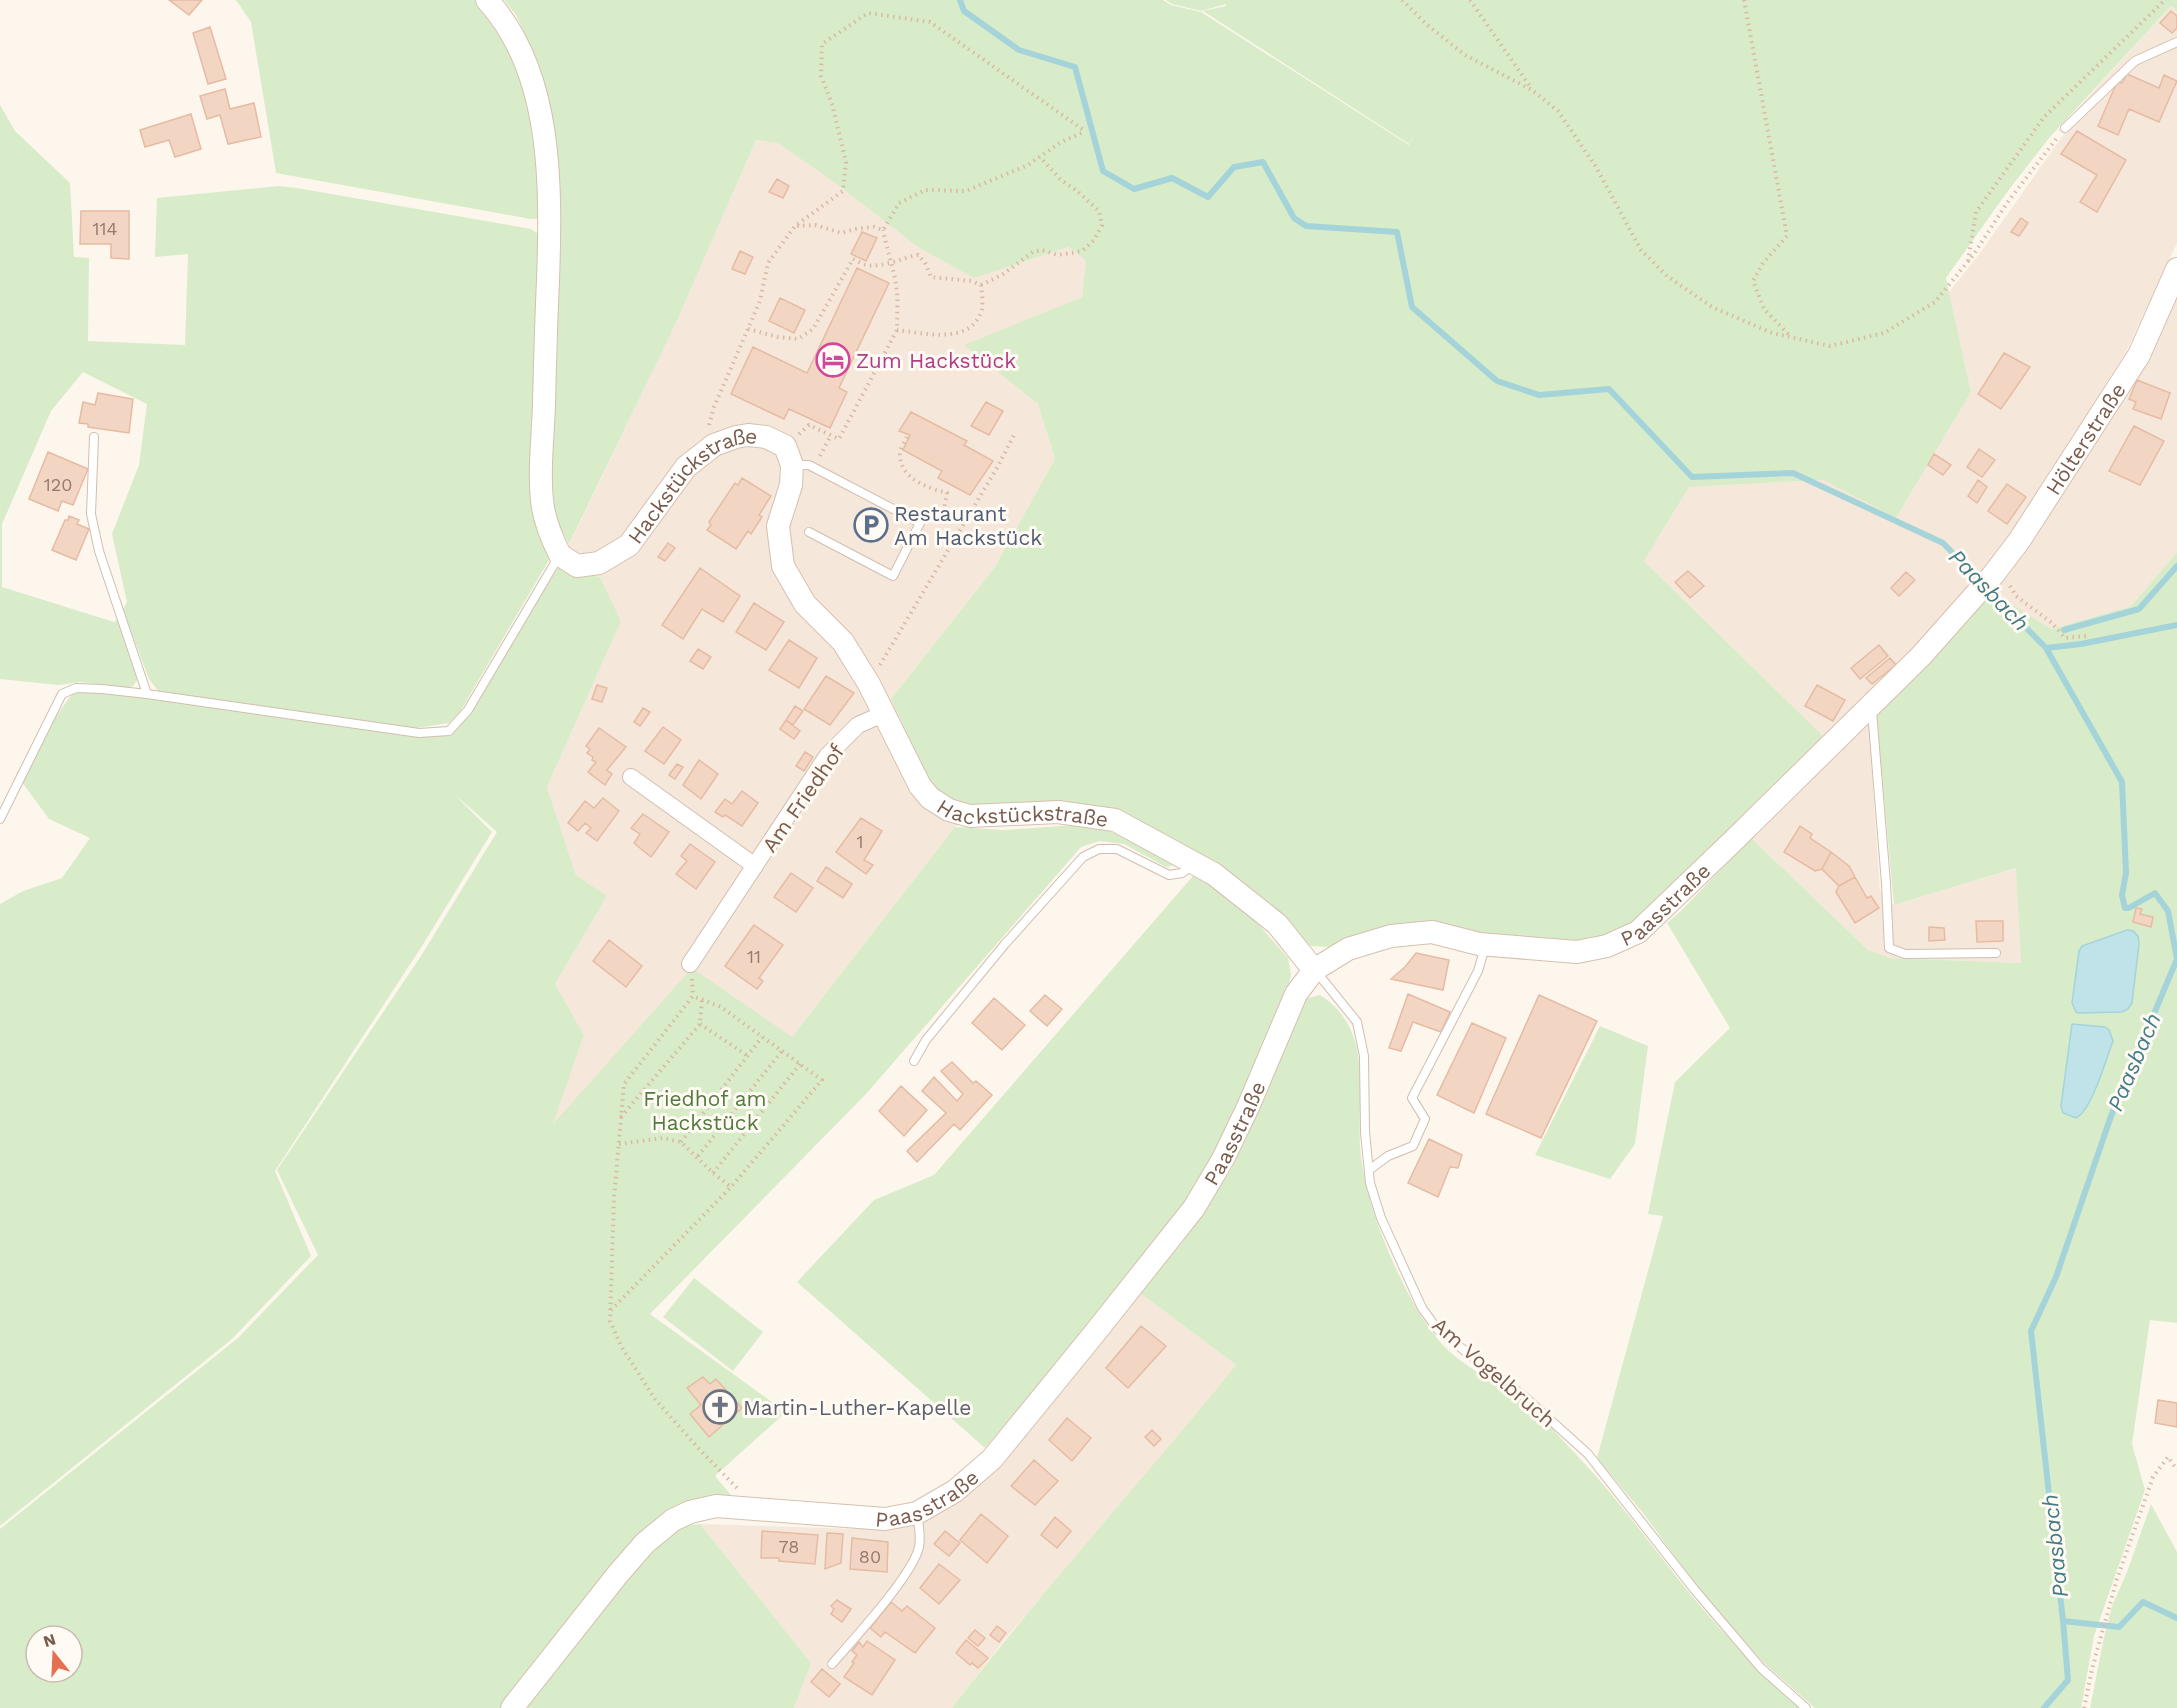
<svg xmlns="http://www.w3.org/2000/svg" width="2177" height="1708" viewBox="0 0 2177 1708" font-family="'Work Sans',sans-serif">
	<style>
		.residential { fill: #f5e8da }
		.green { fill: #d8ecc9; fill-rule: evenodd }
		.water { fill: #bfe3e8; stroke: #a5d3da; stroke-width: 1.5 }
		.lines { fill: none; stroke-linecap: round; stroke-linejoin: round }
		.stream { stroke: #a5d3da; stroke-width: 6 }
		.building { fill: #f3d5c3; stroke: #e6bba3; stroke-width: 1.5 }
		.lane-casing { stroke: #d1beb0; stroke-width: 10 }
		.street-casing { stroke: #d1beb0; stroke-width: 18 }
		.secondary-casing { stroke: #d6c0b0; stroke-width: 24 }
		.path { stroke: #d9b8a5; stroke-width: 4; stroke-dasharray: 1.5 4.5; stroke-linecap: butt }
		.lane { stroke: #fff; stroke-width: 8 }
		.street { stroke: #fff; stroke-width: 16 }
		.secondary { stroke: #fff; stroke-width: 22 }
		.labels { text-anchor: middle; dominant-baseline: central; stroke-width: 6; stroke-linejoin: round; paint-order: stroke }
		.number-label { font-size: 18px; fill: #987a6a }
		.hotel-label { font-size: 21px; fill: #b23c85; stroke: #fffaf3; text-anchor: start }
		.street-label { font-size: 21px; fill: #7a5c4d; stroke: #fffaf3 }
		.service-label { font-size: 21px; fill: #4e5e75; stroke: #fffaf3; text-anchor: start }
		.park-label { font-size: 21px; fill: #537a41; stroke: #fffaf3 }
		.worship-label { font-size: 21px; fill: #5b616d; stroke: #fffaf3; text-anchor: start }
		.water-label { font-size: 22px; font-style: italic; fill: #437c86; stroke: #fffaf3 }
	</style>
	<rect width="100%" height="100%" fill="#fdf6ec"/>
	<path class="residential" d="M2171,6L2177,11V243L2126,352L2012,533L1947,615L1824,737L1644,561L1689,487L1823,480L1896,518L1971,392L1949,292L1980,253L2064,134L2058,130Z
		M756,140L778,142L974,278L1069,247L1086,261L1082,297L965,345L1038,404L1055,459L995,567L891,699L970,808L792,1037L552,1126L584,1035L555,984L607,896L576,875L547,787L621,621L600,577L558,568L676,323Z
		M2177,288V552L2131,606L2050,629L1992,592Z
		M1868,714L1880,891L1894,905L2017,868L2021,963L1890,958L1868,950L1751,838Z
		M1140,1293L1236,1365L1174,1443L1005,1639L952,1708H794L811,1663L700,1524L860,1529L903,1527L938,1513Z"/>
	<path class="green" d="M236,0H478C488,13 500,27 508,42C536,98 539,158 543,219H531L276,173L251,22Z
		M504,0H1163L1171,5L1201,12L1409,145L1416,131L1409,144L1203,11L1226,6V4L1201,11L1172,4L1166,0H2177V11L2171,6L2050,137L2010,188L1946,278L1971,392L1896,518L1823,480L1689,487L1644,561L1824,737L1633,925L1605,940L1539,945L1431,925L1393,924L1359,934L1329,947L1311,946L1225,872L1127,813L1077,803L1029,804L970,808L932,786L891,699L995,567L1055,459L1038,404L964,345L1082,297L1086,261L1069,247L974,278L918,247L837,184L778,143L756,140L676,323L569,544L559,526L552,500L554,130L540,67L516,15Z
		M0,105L15,131L70,183L74,257L89,258L88,341L185,345L188,254L155,257L157,198L278,186L297,188L531,229L540,235L536,521L549,560L460,712L449,723L416,728L159,692L149,679L123,609L127,602L112,534L139,465L147,404L83,372L51,411L2,524V587L114,622L117,619L138,679L133,686L126,688L80,682L58,685L0,679Z
		M2177,552V1323L2150,1320L2132,1444L2145,1490L2094,1636L2081,1708H1815L1765,1664L1704,1596L1643,1513L1597,1458L1663,1216L1648,1214L1675,1082L1730,1028L1667,923L1681,911L1751,838L1868,950L1890,958L2021,963L2016,868L1894,905L1876,710L1992,592L2051,629L2131,606Z
		M558,568L600,577L621,621L547,787L576,875L607,896L555,984L584,1035L553,1124L692,968L792,1037L955,827L1004,830L1088,824L1128,838L1180,864L1166,867L1124,844L1099,841L1081,847L866,1094L650,1314L786,1412L715,1476L734,1499L702,1500L602,1581L501,1708H0V1529L238,1338L318,1255L277,1170L421,956L497,832L452,792L492,832L422,946L275,1171L311,1256L232,1339L0,1526V904L23,891L62,878L90,838L49,819L16,774L76,688L451,736ZM36,1636H72V1672H36Z
		M1198,874L1259,925L1288,958L1291,975L1287,993L1213,1159L1181,1207L1070,1348L985,1448L797,1282L874,1200L934,1175L1193,876Z
		M1320,995C1378,1032 1354,1100 1361,1157C1366,1197 1381,1236 1398,1273C1411,1300 1428,1332 1450,1352C1473,1372 1501,1385 1525,1403C1541,1416 1556,1433 1570,1448C1606,1485 1636,1525 1668,1566C1707,1617 1752,1665 1800,1708H952C1042,1590 1143,1481 1236,1365L1140,1293L1182,1243L1231,1170L1264,1100L1305,999Z
		M1600,1026L1648,1046L1635,1144L1610,1179L1535,1155Z
		M694,1278L763,1332L733,1371L663,1317Z
		M2151,1504L2177,1552V1708H2090L2103,1642L2112,1606L2127,1572Z
		M700,1524L811,1663L794,1708H523L571,1645L642,1563L679,1526Z"/>
	<path class="water" d="M2127,930L2133,931L2138,936L2139,944L2132,1003L2128,1009L2122,1012L2079,1013L2076,1012L2072,1003L2079,951L2082,946Z
		M2072,1024L2105,1027L2109,1030L2113,1041C2106,1059 2092,1110 2076,1118L2063,1113L2061,1106Z"/>
	<g class="lines">
		<path class="stream" d="M960,0L964,11L1019,50L1075,67L1103,171L1134,189L1172,178L1208,197L1234,167L1263,162L1294,218L1306,226L1397,232L1412,307L1497,381L1539,395L1609,389L1692,477L1793,473L1943,543L2046,648L2122,782L2126,873L2122,895L2125,908H2129L2155,893L2168,911L2177,959L2111,1116L2056,1277L2031,1331L2063,1621L2119,1627L2143,1602L2177,1618
			M2064,630L2139,609L2177,566
			M2046,648L2081,644L2177,625
			M2044,1708L2068,1680L2063,1621"/>
	</g>
	<path class="building" d="M169,0H202L189,15Z
		M2171,11L2177,16V28L2172,33L2160,23Z
		M210,27L226,79L208,84L193,33Z
		M2127,74L2159,88L2164,75L2177,81L2159,122L2129,109L2118,135L2098,126L2117,82L2122,83Z
		M225,89L230,109L254,103L261,137L228,144L220,115L207,119L200,96Z
		M191,114L201,149L175,157L169,140L145,147L140,130Z
		M2077,131L2126,160L2097,212L2080,202L2097,175L2061,154Z
		M777,179L789,186L783,198L769,192Z
		M81,211H129V259L111,258V244H80Z
		M2021,218L2028,223L2019,236L2011,232Z
		M862,232L877,238L866,261L851,254Z
		M740,251L753,257L745,274L732,269Z
		M857,268L889,283L839,388L847,392L830,428L789,409L784,419L731,394L753,347L807,373Z
		M780,298L805,310L794,333L769,321Z
		M2004,353L2030,367L2001,409L1978,394Z
		M2137,380L2170,393L2161,419L2133,409L2136,402L2129,399Z
		M98,393L133,399L129,433L88,427V424L79,423L83,402L95,405Z
		M986,402L1003,411L989,435L971,426Z
		M911,412L967,441L964,445L993,461L970,495L938,478L942,471L903,450L910,435L899,431Z
		M2134,426L2164,441L2140,485L2109,471Z
		M1979,449L1995,460L1982,477L1967,467Z
		M48,452L88,469L73,505L62,501L58,511L29,499Z
		M1934,454L1951,465L1943,475L1928,465Z
		M742,478L771,496L759,515L762,517L751,534L748,531L736,549L707,530L711,525L709,522L735,483L738,485Z
		M1978,480L1987,487L1977,503L1968,496Z
		M2007,484L2026,497L2007,524L1988,511Z
		M69,516L79,520L77,524L89,529L76,560L52,550L65,520H68Z
		M668,543L675,548L665,561L658,557Z
		M700,568L740,596L723,622L702,609L683,639L662,625Z
		M1688,571L1704,586L1690,598L1675,582Z
		M1906,572L1915,580L1899,596L1891,588Z
		M754,603L784,622L766,650L736,632Z
		M789,640L817,658L799,688L769,670Z
		M1879,645L1888,656L1860,679L1851,668Z
		M698,649L711,657L703,669L690,661Z
		M1890,658L1896,665L1872,684L1866,678Z
		M826,676L854,693L830,725L804,709Z
		M597,685L607,688L602,702L592,699Z
		M1817,685L1845,700L1833,721L1805,706Z
		M795,706L803,711L793,725L786,720Z
		M643,708L650,712L640,726L634,722Z
		M786,720L800,731L794,739L780,729Z
		M663,727L681,740L664,764L645,751Z
		M599,728L626,747L607,770L612,774L605,785L588,772L596,762L592,760L593,757L587,753L590,749L586,746Z
		M805,752L813,757L804,771L796,766Z
		M699,760L718,774L701,799L683,785Z
		M677,764L683,767L675,779L669,775Z
		M742,791L758,803L742,826L725,815L723,817L715,812L725,799L732,804Z
		M603,798L619,811L597,841L586,833L591,828L585,823L578,831L568,823L585,801L594,808Z
		M643,814L669,832L651,857L634,843L640,834L631,828Z
		M861,818L882,831L864,860L873,865L866,874L836,852Z
		M1800,826L1812,834L1810,838L1831,852L1822,869L1815,871L1784,852Z
		M690,844L715,862L696,889L676,874L687,861L681,856Z
		M1831,852L1849,866L1855,877L1839,886L1822,869Z
		M826,867L852,884L843,898L817,881Z
		M791,873L813,888L796,912L774,897Z
		M1855,877L1867,898L1871,896L1879,908L1855,923L1836,892L1839,886Z
		M2136,908L2142,909L2140,914L2153,917L2151,927L2133,922Z
		M1976,921H2003V941L1977,942Z
		M754,925L783,945L759,978L763,981L757,989L725,966Z
		M1929,927L1944,928L1945,940L1929,941Z
		M609,940L642,966L626,987L593,961Z
		M1416,953L1449,960L1443,990L1391,979L1405,967Z
		M1408,994L1450,1012L1441,1032L1413,1022L1401,1051L1389,1048Z
		M1045,995L1062,1009L1047,1026L1030,1011Z
		M1539,995L1597,1021L1541,1138L1486,1114Z
		M994,998L1025,1025L1002,1050L972,1023Z
		M1472,1023L1506,1038L1474,1113L1437,1095Z
		M952,1062L973,1083L976,1081L992,1095L960,1130L954,1124L917,1162L907,1151L946,1113L922,1091L934,1077L957,1101L963,1094L941,1071Z
		M901,1086L927,1110L904,1136L879,1111Z
		M1429,1139L1462,1155L1458,1168L1450,1167L1438,1197L1408,1183Z
		M1141,1326L1166,1346L1128,1388L1106,1368Z
		M703,1377L710,1384L716,1379L742,1408L709,1437L690,1414L701,1405L687,1388Z
		M2158,1400L2177,1403V1427L2155,1423Z
		M1067,1418L1091,1438L1072,1461L1049,1440Z
		M1152,1430L1161,1439L1154,1446L1145,1437Z
		M1034,1460L1058,1481L1035,1505L1011,1486Z
		M981,1514L1008,1536L987,1563L960,1540Z
		M1055,1517L1071,1531L1057,1548L1041,1535Z
		M762,1531L818,1535L815,1564L779,1561V1558H761Z
		M945,1531L960,1543L949,1556L934,1544Z
		M827,1533L843,1534L841,1563L825,1569Z
		M852,1538L888,1542L887,1572L850,1569Z
		M939,1564L960,1580L939,1604L920,1588Z
		M837,1600L851,1609L842,1622L831,1614L834,1609L831,1606Z
		M891,1602L902,1611L907,1606L935,1628L915,1653L885,1632L881,1637L870,1628Z
		M997,1626L1006,1633L999,1642L990,1635Z
		M975,1630L985,1638L978,1646L968,1638Z
		M966,1640L988,1658L978,1668L972,1663L970,1665L956,1653Z
		M867,1641L895,1660L872,1695L844,1677L854,1663L852,1662L857,1655L852,1651L859,1642L863,1647Z
		M822,1669L840,1684L829,1697L811,1682Z"/>
	<g class="lines">
		<g class="lane-casing">
			<path id="lane" d="M2065,128L2135,61L2177,42
				M94,437L91,514L99,551L147,694L419,733L449,731L468,710L559,556
				M792,465H809L920,523L893,576L809,532
				M1872,711L1886,883L1889,948L1905,954L1996,953
				M0,819L62,694L76,688L102,689L147,694
				M1315,970L1357,1022L1364,1056L1365,1132L1370,1183L1381,1218L1422,1308L1438,1330L1526,1398L1588,1454L1694,1589L1761,1668L1806,1708
				M914,1061L926,1040L1005,944L1083,857L1099,849H1117L1169,875L1182,873L1194,864
				M1369,1170L1388,1156L1413,1146L1425,1119L1412,1098L1478,971L1485,947
				M832,1664C852,1641 913,1575 919,1547C921,1536 919,1525 917,1515"/>
		</g>
		<g class="street-casing">
			<path id="street" d="M631,777L755,866
				M690,964L827,756L858,725L883,714"/>
		</g>
		<g class="secondary-casing">
			<g id="secondary">
				<path id="s1" d="M487,0C554,73 551,189 548,281C546,322 545,363 544,404C543,438 538,475 543,508C546,524 553,541 560,555L577,566L599,563L629,545L686,467L714,445L736,437L748,435L766,437L785,446L792,465L791,485L778,526L783,566L805,604L843,642L869,684L920,786L930,798L949,810L970,816L1058,812L1115,820L1214,874L1277,924L1314,970"/>
				<path id="s2" d="M512,1708L618,1574L645,1543L673,1520L690,1512L716,1506L885,1519L917,1513L955,1491L992,1459L1094,1334L1194,1208L1223,1159L1248,1107L1296,994L1314,970L1348,949L1391,936L1432,932L1479,944L1577,952L1607,946L1638,932L1732,842L1921,656L1993,575L2019,541L2139,355L2177,269"/>
			</g>
		</g>
		<path class="path" d="M1402,0L1426,24L1465,55L1532,90L1558,111L1596,167L1641,250L1667,276L1712,307L1772,333L1830,346L1884,333L1935,302L1974,254L2007,203L2057,138
			M1470,0L1531,88
			M1744,0L1787,236L1763,263L1753,281L1764,309L1791,337
			M797,226L815,225L842,233L855,229L874,227L883,230L899,203L925,190L966,191L1028,165L1061,142L1084,132
			M1968,261L1976,212L2044,117L2165,0
			M981,285L1002,275L1033,252L1042,250L1058,255L1082,251L1094,240L1102,225L1099,211L1077,191L1061,180L1040,157
			M748,329L778,337L798,339L813,329L853,259C857,261 862,264 866,265C882,268 902,258 918,255L925,263L931,277L971,281L981,285C982,293 983,302 982,309C972,346 924,333 897,330C897,318 898,304 897,292C895,271 887,251 883,230
			M709,425L714,407L760,301L768,263L795,226L843,191L846,162L832,104L821,76L822,44L868,13L930,22L1085,131
			M799,434L809,425L839,439L897,330
			M907,437C905,442 900,449 900,454C900,479 928,488 947,493L944,509L939,512
			M820,456L831,435
			M931,517L939,512L965,522
			M2010,586L2016,596L2052,623L2065,638L2086,636
			M880,665L998,466L1015,433
			M692,979L693,996L624,1084L614,1198L610,1321L621,1346L655,1399L698,1448L737,1488
			M700,1024L748,1056
			M621,1117L700,1024L702,999
			M681,1142L762,1037
			M619,1144L663,1138L681,1142L713,1173L731,1187
			M698,1156L782,1051
			M713,1173L800,1064
			M611,1310L731,1187L822,1080L721,1007L693,996
			M2084,1708L2092,1669L2117,1579L2153,1477L2168,1457L2177,1470"/>
		<use href="#lane" class="lane"/>
		<use href="#street" class="street"/>
		<use href="#secondary" class="secondary"/>
	</g>
	<defs>
		<g id="hotel-ring" transform="scale(1.725)"><circle r="9.5" fill="#fffaf3" stroke="#d1479c" stroke-width="1.5"/><path d="M-6-4.5h1.5V1H6V5H4.5V3h-9V5H-6ZM-4 0a1.8 1.8 0 1 1 3.6 0ZM.5 0V-2.5h3Q6-2.5 6 0Z" fill="#d1479c"/></g>
		<g id="parking-ring" transform="scale(1.725)"><circle r="9.5" fill="#fffaf3" stroke="#5c6f8a" stroke-width="1.5"/><path d="M-3.5-5.5H1a3.5 3.5 0 0 1 0 7H-1V5.5H-3.5ZM-1-3.4V-.6H.8a1.4 1.4 0 0 0 0-2.8Z" fill="#5c6f8a"/></g>
		<g id="church-ring" transform="scale(1.725)"><circle r="9.5" fill="#fffaf3" stroke="#6b7280" stroke-width="1.5"/><path d="M-1.2-6h2.4v3.5h3.3v2.4h-3.3V6h-2.4V-.1h-3.3v-2.4h3.3Z" fill="#6b7280"/></g>
	</defs>
	<g fill-rule="evenodd">
		<use href="#hotel-ring" x="833" y="360"/>
		<use href="#parking-ring" x="871" y="525"/>
		<use href="#church-ring" x="720" y="1407"/>
	</g>
	<g class="labels">
		<g class="number-label">
			<text x="105" y="228">114</text>
			<text x="58" y="484">120</text>
			<text x="860" y="841">1</text>
			<text x="754" y="956">11</text>
			<text x="789" y="1546">78</text>
			<text x="870" y="1556">80</text>
		</g>
		<g class="hotel-label">
			<text x="856" y="360">Zum Hackstück</text>
		</g>
		<g class="street-label">
			<text stroke="none"><textPath href="#s2" startOffset="2184">Hölterstraße</textPath></text>
			<text stroke="none"><textPath href="#s1" startOffset="741">Hackstückstraße</textPath></text>
			<text transform="translate(803 798) rotate(-55)">Am Friedhof</text>
			<text stroke="none"><textPath href="#s1" startOffset="1354">Hackstückstraße</textPath></text>
			<text stroke="none"><textPath href="#s2" startOffset="1554">Paasstraße</textPath></text>
			<text stroke="none"><textPath href="#s2" startOffset="996">Paasstraße</textPath></text>
			<text transform="translate(1494 1372) rotate(41)">Am Vogelbruch</text>
			<text stroke="none"><textPath href="#s2" startOffset="510">Paasstraße</textPath></text>
		</g>
		<g class="service-label">
			<text x="894" y="513">Restaurant<tspan x="894" dy="24">Am Hackstück</tspan></text>
		</g>
		<g class="park-label">
			<text x="705" y="1098">Friedhof am<tspan x="705" dy="24">Hackstück</tspan></text>
		</g>
		<g class="worship-label">
			<text x="743" y="1407">Martin-Luther-Kapelle</text>
		</g>
		<g class="water-label">
			<text transform="translate(1989 590) rotate(46)">Paasbach</text>
			<text transform="translate(2134 1062) rotate(-67)">Paasbach</text>
			<text transform="translate(2055 1546) rotate(-96)">Paasbach</text>
		</g>
	</g>
	<g transform="translate(54 1654) rotate(342)"><circle r="28" fill="#fffaf3" stroke="#cabbb1" stroke-width="1.5"/>
	<path d="M0-4.5L10 22L0 15L-10 22Z" fill="#e76f51"/>
	<text y="-9" font-size="16" font-weight="bold" text-anchor="middle" fill="#7a5c4d">N</text>
	</g>
</svg>
